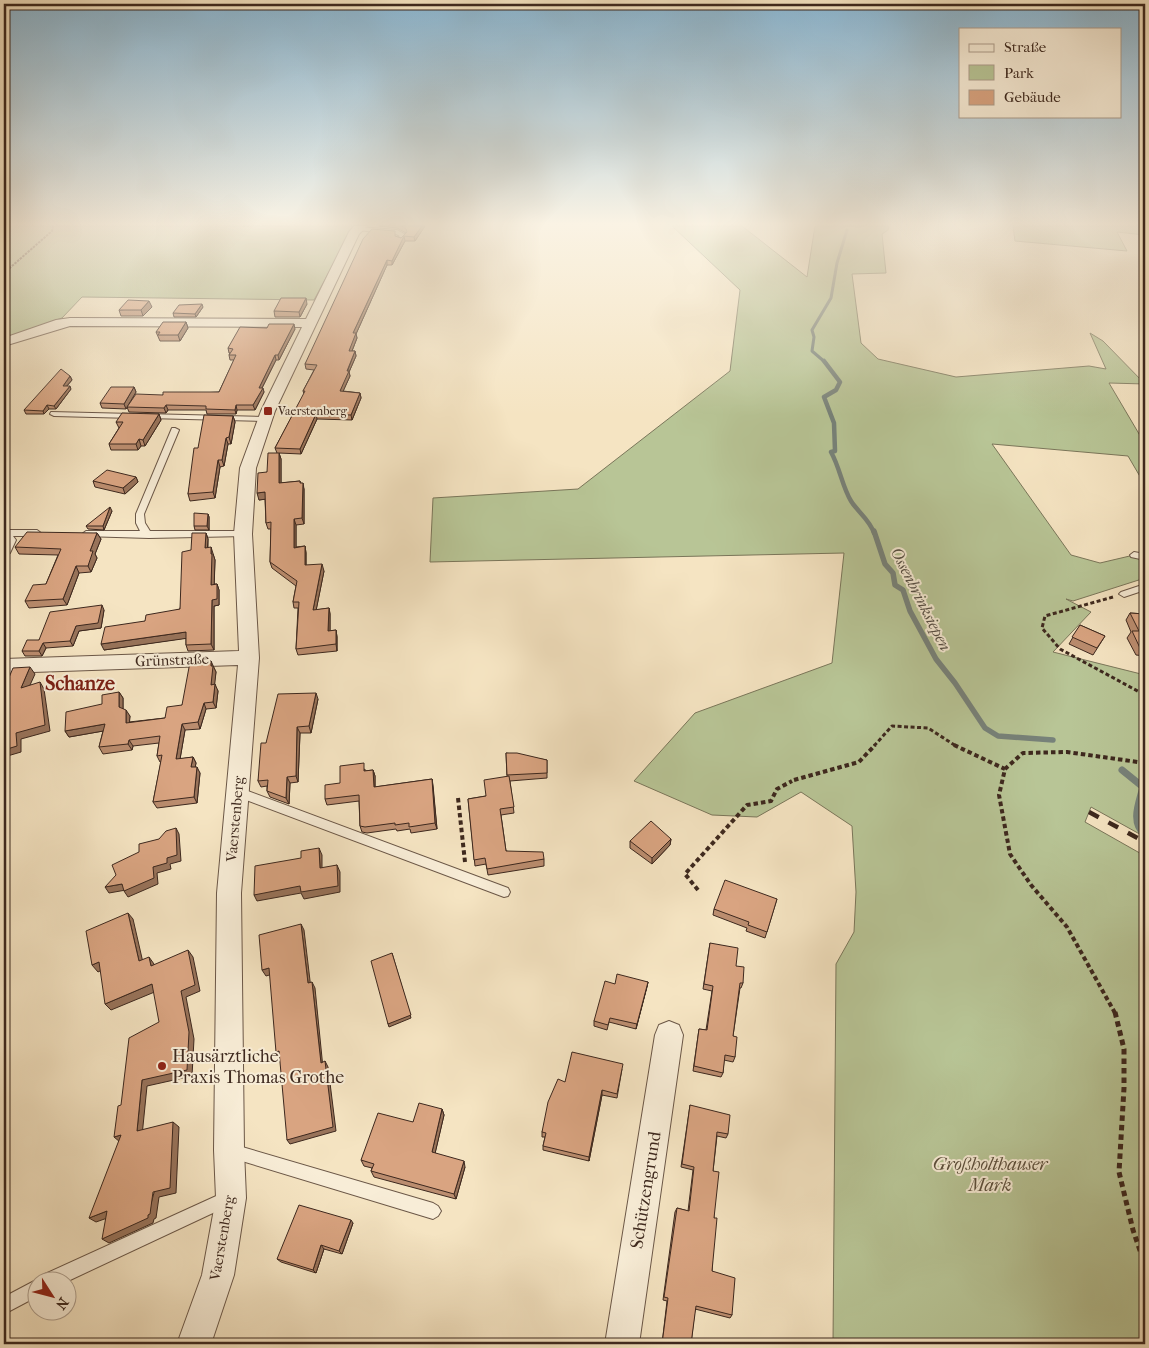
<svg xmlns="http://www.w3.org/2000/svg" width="1149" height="1348" viewBox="0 0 1149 1348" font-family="'IM FELL French Canon',serif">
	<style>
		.green { fill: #b8c596; stroke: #7a765a }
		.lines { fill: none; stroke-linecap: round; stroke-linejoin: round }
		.stream-far3 { stroke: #77827a; stroke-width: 3 }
		.stream-far2 { stroke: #77827a; stroke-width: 4.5 }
		.stream-far1 { stroke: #77827a; stroke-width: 5.5 }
		.stream { stroke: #77827a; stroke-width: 7 }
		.lane-casing { stroke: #6b5747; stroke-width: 2 }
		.street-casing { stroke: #6b5747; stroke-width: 2 }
		.path-far3 { stroke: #3d281e; stroke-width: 2; stroke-dasharray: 2.5 1; stroke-linecap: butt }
		.path-far2 { stroke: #3d281e; stroke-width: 3; stroke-dasharray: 4 2.5; stroke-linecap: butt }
		.path-far1 { stroke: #3d281e; stroke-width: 4; stroke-dasharray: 4.5 3; stroke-linecap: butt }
		.path { stroke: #3d281e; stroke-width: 5; stroke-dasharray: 5.5 4; stroke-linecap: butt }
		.lane { fill: #f8edd7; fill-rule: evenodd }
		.street { fill: #f8edd7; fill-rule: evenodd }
		.rail { stroke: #3d281e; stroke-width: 4.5; stroke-dasharray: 11 11; stroke-linecap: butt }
		.wall { fill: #bb8d6f; stroke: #3d281e }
		.shaded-wall { fill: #98735a; stroke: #3d281e }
		.building { fill: #d9a481; stroke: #3d281e }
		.poi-dot { fill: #8f2418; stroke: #f8edd7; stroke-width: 2 }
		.labels { text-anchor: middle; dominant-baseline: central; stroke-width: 4; stroke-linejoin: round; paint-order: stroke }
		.far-poi-label { font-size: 12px; fill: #3d281e; stroke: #f8edd7; text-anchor: start }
		.street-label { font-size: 15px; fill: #3d281e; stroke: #f8edd7 }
		.water-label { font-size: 16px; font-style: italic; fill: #554e44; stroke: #f8edd7 }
		.near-poi-label { font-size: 18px; fill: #3d281e; stroke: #f8edd7; text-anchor: start }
		.near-park-label { font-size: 18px; font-style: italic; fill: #5c4f3c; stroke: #f8edd7 }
		.near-street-label { font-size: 18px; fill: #3d281e; stroke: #f8edd7 }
		.district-label { font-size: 20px; font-weight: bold; fill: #7a1f14; stroke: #f8edd7 }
	</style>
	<rect width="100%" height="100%" fill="#f5e4c2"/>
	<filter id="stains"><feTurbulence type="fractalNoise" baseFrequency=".004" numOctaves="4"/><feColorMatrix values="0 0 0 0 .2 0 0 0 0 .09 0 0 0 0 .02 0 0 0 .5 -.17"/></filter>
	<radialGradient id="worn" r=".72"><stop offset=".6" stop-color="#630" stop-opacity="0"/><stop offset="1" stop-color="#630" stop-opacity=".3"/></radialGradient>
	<path class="green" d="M4,226H356L351,231L314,300L82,297L62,318L4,338Z
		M672,226H742L807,277L815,226H889L888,230L882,234L886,273L852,274L861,343L878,359L956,377L1089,366L1106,369L1090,333L1103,341L1145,384L1109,383L1145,444V485L1128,456L992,444L1071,555L1100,563L1134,555L1145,558V578L1073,601L1066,599L1091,612L1053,652L1145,675V837L1091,807L1085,822L1145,856V1344H833L836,964L854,932L856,892L852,826L801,792L757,817L712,815L634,781L695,713L832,663L844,553L430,562L433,498L578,489L730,371L740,290Z
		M1013,226H1145V235L1117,232L1127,251L1015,241Z"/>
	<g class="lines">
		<path class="stream-far3" d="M826,363L812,351L814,337L812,330L831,298L837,263L847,230"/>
		<path class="stream-far2" d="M824,361L840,382L836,390L824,397L834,423L835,451L831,452C840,468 842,486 851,501C857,511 870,520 874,533"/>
		<path class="stream-far1" d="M874,531L885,564L893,573L895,585L903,590L910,611L936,659L955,683L985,728L998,736L1053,740"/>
		<path class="stream" d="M1122,770L1143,787C1139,803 1130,822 1145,835"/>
		<g class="lane-casing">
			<path id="lane" d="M359,227L397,230L406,235L400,241L397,239L400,236L396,234L357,230L356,229Z
				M51,412L133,414L137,416L133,418L54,416L50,414Z
				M145,414L264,417L268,419L264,421L148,418H145Z
				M172,428H175L179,430L144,514L145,523L150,531H243L247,534L246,536L149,538L83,536L82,534L86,531H140L136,523V514Z
				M4,530H37L41,533L37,536H4Z
				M1134,552L1145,554V560L1131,557L1130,555Z
				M1145,584V590L1124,597L1119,594L1121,592Z
				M237,787L508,888L510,892L508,896L504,897L233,795L231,792L233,789Z
				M232,1144L433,1203L438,1206L441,1211L438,1216L433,1219L232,1158L227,1156L225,1151L227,1146Z
				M225,1192L230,1195L233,1200L230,1205L68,1281L43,1280L45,1274Z
				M38,1279L42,1280H38V1296L4,1314V1297Z"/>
		</g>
		<g class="street-casing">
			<path id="street" d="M354,226H367L359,234L275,411L256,468L252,534L259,658L241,893L244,1150L246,1198L234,1275L211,1344H177L202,1275L216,1198L214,1150L217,893L238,665L4,673V659L239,651L234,534L240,468L261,411L302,327L70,326L4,346V338L56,320L70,318L306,319L349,232Z
				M4,535L13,536L16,540L10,553L4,555Z
				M669,1021L679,1025L683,1035L639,1344H605L655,1035L659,1025Z"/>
		</g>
		<path class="path-far3" d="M243,226H249
			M4,273L52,231L53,226"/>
		<path class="path-far2" d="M1113,597L1045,616L1042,628L1060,649L1145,695
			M874,746L892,726L928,728L956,746"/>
		<path class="path-far1" d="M954,745L1005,769
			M794,780L859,762L875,745
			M458,798L465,862
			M698,890L685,874L747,805L771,801L777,789L792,781
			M1115,1013L1067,927L1031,885L1010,854L999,795L1005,769L1023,753L1067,752L1145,763"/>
		<path class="path" d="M1115,1012L1124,1049V1088L1119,1172L1133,1230L1145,1265"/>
		<use href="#lane" class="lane"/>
		<use href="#street" class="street"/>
		<path class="rail" d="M1089,812L1145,842"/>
	</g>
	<path class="wall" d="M379,226H425L415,241H405L392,265H387L356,334L357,338L352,351H355L356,356L349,372L350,376L343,391L360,393L361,398L352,420L317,419L301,454L279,453L281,459V483L300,481L304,489V524L296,525V547L305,546L306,553V565L324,571L316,610L329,608L330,614V631L336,630L337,637V651L298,655L296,649L298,608H294L293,602L296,586L272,568L270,562L271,529H268L266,523L265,499L259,500L267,472L277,453L275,448L304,394L303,391L314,370L306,369L305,364L395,236L401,238L406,233L397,228Z
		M307,304L300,317H275L274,311Z
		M152,307L143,316H121L119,310Z
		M203,307L196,317H174L173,313Z
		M186,322L188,328L180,341H160L156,332Z
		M295,329L279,360H276L262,388L264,392L255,410H237L236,414H207L206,410H168L166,413L129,412L127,407L163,395L219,392L234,360H230L229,355L230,353H229L228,348Z
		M70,376L72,380L67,386L71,389L56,409H49L44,414H26L24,410Z
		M134,387L136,392L126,409L102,408L100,403Z
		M159,414L161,420L145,446H141L138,450H111L109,444L119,428L116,422Z
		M233,416L235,422L231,444H228L224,466L220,467L215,498L190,501L188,494L198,448Z
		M136,477L138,482L125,494L95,487L93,481Z
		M112,511L104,530L88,529L86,526Z
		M208,514L209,517V530H195L194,526Z
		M97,533L101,539L95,554L97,558L91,572L79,573L67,605L29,608L25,601L46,584L58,555L19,554L15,547Z
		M206,533L208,539V548L213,554L215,560L214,584H217L219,590V605L214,606V650L188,651L186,645V638L104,650L145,621L180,609L191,550Z
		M104,610L101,628L79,631L73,646L46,648L42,656H25L22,651L39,640Z
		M1130,613L1145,614V656L1136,655L1127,638L1131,632L1126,620Z
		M1080,625L1105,636L1093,655L1069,644Z
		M213,666L216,672L214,684L218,691L216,708L206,709L200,729L185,730L180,759L193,757L196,763L195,767L200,773L197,803L157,808L153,802L161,762H160L157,756L159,743L133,746L132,750L103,754L99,747L103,731L69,737L65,731L119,692L123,698V709L130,716L129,722L165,718L182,705Z
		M318,699L311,733H300L298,782L290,783L289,804L270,797L267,791V786L261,787L258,781L266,743Z
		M506,753L547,760V778L510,781L514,813L501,815L506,851L544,859V866L488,875L486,864L475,866L468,799L486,796L507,776Z
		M365,769V771L373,770L375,776V787L432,779L437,829L411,833L410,829L397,831L396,829L367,833L362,832L360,826L359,801L327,805L325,799L340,783Z
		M671,839L670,845L652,864L630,848V841Z
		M777,899L765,938L746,931L747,928L713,915L714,909Z
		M710,943L736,966L743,983L741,988H740L733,1036L735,1057L733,1062L724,1060L723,1073L721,1077L693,1071L699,1029L706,1030L712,991L703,989Z
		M648,982L636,1029L609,1022L607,1030L594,1026V1021L615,984Z
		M622,1069L617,1098L602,1095L589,1161L543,1150V1146L545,1137H542V1132L565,1082Z
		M690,1105L728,1134L726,1138L717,1136L713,1171L714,1218L712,1271L732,1315L730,1318L695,1309L691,1344H662L667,1301L663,1300L675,1212L677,1208L688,1211L693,1170L681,1167Z
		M442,1109L444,1115L435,1153L465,1167L456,1199L374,1177L371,1171L372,1168L364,1166L361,1160L413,1122Z
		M353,1223L342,1254L324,1249L316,1273L281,1262L277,1259Z"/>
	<path class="shaded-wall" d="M422,226H425L415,241L414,237Z
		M404,236L405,241L392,265V261Z
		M387,260V265L356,334L357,338L350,356L349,351L353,333Z
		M306,298L307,304L300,317L299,312Z
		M149,301L152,307L143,316L141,310Z
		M202,304L203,307L196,317L195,314Z
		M186,322L188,328L180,341L178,335Z
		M294,324L295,329L279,360L278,355Z
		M355,351L356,356L349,372L350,376L341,396L340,391Z
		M275,355L276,360L260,392L259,388Z
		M70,376L72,380L64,389L63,386Z
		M70,386L71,389L56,409L54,406Z
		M134,387L136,392L126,409L124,404Z
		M263,388L264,392L255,410L253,405Z
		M360,393L361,398L352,420L351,415Z
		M47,405L49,409L44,414L43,411Z
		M166,405L168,410L166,413L164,408Z
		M236,405L237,410L236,414L235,410Z
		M159,414L161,420L145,446L143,440Z
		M316,414L317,419L301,454L300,449Z
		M233,416L235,422L231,444L229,437Z
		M226,438L228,444L224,466L222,460Z
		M139,439L141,446L138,450L136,444Z
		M279,453L281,459V490L279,483Z
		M218,460L220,467L215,498L213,492Z
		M136,477L138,482L125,494L123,488Z
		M303,483L304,489V524L302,518Z
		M265,492L267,499L259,500L257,493Z
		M110,507L112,511L104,530L103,526Z
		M208,514L209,517V530L207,526Z
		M294,519L296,525V554L294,548Z
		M97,533L101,539L95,554L97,558L91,572L88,566L90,551Z
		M206,533L208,539L207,554L205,548Z
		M305,546L306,553V571L305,565Z
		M211,547L215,560L214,591L211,585Z
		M322,564L324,571L315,616L313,610Z
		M76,566L79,573L67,605L63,599Z
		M217,584L219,590V605L214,606V650L211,644L212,600Z
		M102,605L104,610L101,628L79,631L73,646L70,641L76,626Z
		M329,608L330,614V638L328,631Z
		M336,630L337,637V651L336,644Z
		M186,632L189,638L104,650L101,644Z
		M43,643L46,648L42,656L39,651Z
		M211,661L216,672L214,691L211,685Z
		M30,667L35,674L26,694L21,688Z
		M40,682L44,689L50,731L21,739V752L4,757V750L16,733Z
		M215,684L218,691L216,708L213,702Z
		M119,692L123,698V714L119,707Z
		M316,693L318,699L311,733L309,726Z
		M204,703L206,709L200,729L198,722Z
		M126,710L130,716L129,729L126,723Z
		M105,724L109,730L69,737L65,731Z
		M182,724L185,730L179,765L176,759Z
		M297,727L300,733L298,782L296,776Z
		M129,740L133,746L132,750L128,744Z
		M193,757L196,763L194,774L191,767Z
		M197,767L200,773L197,803L194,797Z
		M373,770L375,776V794L374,787Z
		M287,777L290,783L289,804L286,798Z
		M432,779L433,785L437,829L435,823Z
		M176,828L179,834L181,861L170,864L171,869L157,873L158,884L128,897L124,891L153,867L167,858Z
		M671,839L670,845L652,864V858Z
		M319,848L322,855V875L320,868Z
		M337,865L340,872V892L304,899L301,893L257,901L254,895Z
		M122,884L126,890L109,893L105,887Z
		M128,913L133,919L144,967L139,961Z
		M301,924L304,930L311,989L308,983Z
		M188,950L193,957L200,991L186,997L194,1039L192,1076L147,1086L142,1136L137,1131L142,1080L181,991Z
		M392,953L411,1018L389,1027L388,1024Z
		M149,957L154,964L155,972L151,966Z
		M99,962L104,969L98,972L92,965Z
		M269,968L273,974L266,976L262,970Z
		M312,982L315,988L323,1068L321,1063Z
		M648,982L647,987L636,1029L637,1024Z
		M152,984L157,991L111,1010L105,1004Z
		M279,1051L283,1056L279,1057L276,1052Z
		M325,1061L328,1067L336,1131L290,1144L287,1140Z
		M602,1090V1095L589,1161V1157Z
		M442,1109L444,1115L434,1158L432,1152Z
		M173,1122L179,1127L176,1193L159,1197L156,1218L154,1219L153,1223L109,1243L102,1239L148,1215Z
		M121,1135L120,1142L114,1137Z
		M464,1161L465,1167L456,1199L454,1194Z
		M107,1211L113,1216L96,1222L89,1218Z
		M351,1220L353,1223L342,1254L339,1251Z
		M321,1245L324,1249L316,1273L313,1270Z
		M4,1253L6,1254L8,1280L4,1281Z"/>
	<path class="building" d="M402,226H422L414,237L404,236L392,261L387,260L353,333H356L349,351H355L347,371H349L340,391L360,393L351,415L316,414L300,449L275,448L305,391H303L317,365L305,364L363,239L372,229L395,231V236L401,238L407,232L406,229Z
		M281,298H306L299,312L274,311Z
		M128,300L149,301L141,310H119Z
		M202,304L195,314L173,313L179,305Z
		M163,322H186L178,335H158L160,332H156Z
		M269,324H294L278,355H275L259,388H263L253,405H236L235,410L206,409V406L166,405L164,408L127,407L136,394L163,395V392H219L236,355H229L233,349L228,348L240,327L267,328Z
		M61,369L70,376L63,386H70L54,406L47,405L43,411L24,410Z
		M111,387H134L124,404L100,403Z
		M122,413L159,414L143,440L139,439L136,444H109L123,422H116Z
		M204,415L233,416L229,437L226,438L222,460H218L213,492L188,494L194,448H198Z
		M268,453H279V483L300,481V483H303L302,518L294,519V548L305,546V565L322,564L313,610L329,608L328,631L336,630V644L296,649L299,602H293L297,581L270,562L271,522L266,523L265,492L257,493L258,473L267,472Z
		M107,470L136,477L123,488L93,481Z
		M110,507L103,526H86Z
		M194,513L208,514L207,526H194Z
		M27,532L97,533L90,551H93L88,566H76L63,599L25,601L33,585L46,584L61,549L15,547Z
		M192,533H206L205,548L211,547V554H212L211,585L217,584V599L212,600L211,644L186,645V632L101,644L105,627L145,621L146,615L180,609L182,552L191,550Z
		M102,605L98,623L76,626L70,641L43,643L39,651H22L27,640H39L50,612Z
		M1130,613L1145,614V648H1140L1132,631H1139Z
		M1080,625L1105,636L1097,648L1072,637Z
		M211,661V666H213L211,685L215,684L213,702L204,703L198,722L182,724L176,759L193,757L191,767H197L194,797L153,802L162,755L157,756L160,736L129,740L128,744L99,747L105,724L65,731L66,712L102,704V695L119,692V707L126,710V723L165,718L167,707L182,705L190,662Z
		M30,667L21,688L40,682L45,725L16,733L17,746L4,750V688L5,687L13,668Z
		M316,693L309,726L297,727L296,776L287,777L286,798L267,791L268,780L258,781L261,743H266L278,694Z
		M506,753H517L547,760V773L507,775Z
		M364,763V771L373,770L374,787L432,779L435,823L409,827V823L395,825V823L365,827L360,826L359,795L325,799V785L340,783V766Z
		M509,776L514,807L500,809L506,851L543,852L544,859L487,869L485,858L474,860L468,799L486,796L484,780Z
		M651,821L671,839L652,858L630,841Z
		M176,828L177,855L167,858V863L153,867L154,878L124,891L122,884L105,887L116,875L112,865L139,852V844L159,839L166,831Z
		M319,848L320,868L337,865L338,886L301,892L300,886L254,895L255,866L301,858V851Z
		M725,880L777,899L767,932L748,925L749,922L714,909Z
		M128,913L139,961L149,957L151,966L188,950L195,985L181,991L189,1032L187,1070L142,1080L137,1131L173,1122L170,1188L153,1192L150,1214L148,1215V1218L102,1239L107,1211L89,1218L121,1135L114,1137L118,1106L121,1105L129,1038L159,1022L152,984L105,1004L99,962L92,965L86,931Z
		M301,924L308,983L312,982L321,1063L325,1061L333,1127L287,1140L279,1051L276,1052L269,968L262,970L259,935Z
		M710,943L738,948L736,966L744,967L743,983H740L733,1036L737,1037L735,1057L725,1055L723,1073L694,1066L699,1029L707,1030L713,986L704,984Z
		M392,953L411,1015L388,1024L371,961Z
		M617,974L648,982L637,1024L610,1018L608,1025L594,1021L605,981L615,984Z
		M572,1052L623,1064L617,1094L602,1090L589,1157L543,1146L546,1133L542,1132L548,1102L558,1079L565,1082Z
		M419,1103L442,1109L432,1152L464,1161L454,1194L371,1171L374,1164L361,1160L378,1113L413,1122Z
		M690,1105L730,1115L728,1134L717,1132L713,1171L719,1172L714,1218H717L712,1271L735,1278L732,1315L696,1306L691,1344H662L668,1298L664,1297L677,1208L689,1211L694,1167L682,1164Z
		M299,1205L351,1220L339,1251L321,1245L313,1270L277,1259Z"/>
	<linearGradient id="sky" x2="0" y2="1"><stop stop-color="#8ab8d5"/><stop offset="0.54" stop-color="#faf3e4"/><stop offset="1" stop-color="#faf3e4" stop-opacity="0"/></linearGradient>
	<rect width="1149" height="415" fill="url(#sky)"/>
	<g class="poi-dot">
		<rect x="263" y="406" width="10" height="10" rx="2.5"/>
		<circle cx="162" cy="1066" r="5"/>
	</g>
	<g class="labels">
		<g class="far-poi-label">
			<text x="278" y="411">Vaerstenberg</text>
		</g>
		<g class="street-label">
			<text transform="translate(172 660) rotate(-2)">Grünstraße</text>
			<text transform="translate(235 819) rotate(-85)">Vaerstenberg</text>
			<text transform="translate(222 1238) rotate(-80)">Vaerstenberg</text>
		</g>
		<g class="water-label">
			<text transform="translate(921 599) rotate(63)">Ossenbrinksiepen</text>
		</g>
		<g class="near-poi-label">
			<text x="172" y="1056">Hausärztliche<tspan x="172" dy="21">Praxis Thomas Grothe</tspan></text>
		</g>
		<g class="near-park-label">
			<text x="990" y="1164">Großholthauser<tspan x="990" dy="21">Mark</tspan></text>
		</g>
		<g class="near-street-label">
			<text transform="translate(646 1190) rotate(-81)">Schützengrund</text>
		</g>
		<g class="district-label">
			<text x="80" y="683">Schanze</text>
		</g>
	</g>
	<rect width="1149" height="1348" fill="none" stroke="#f5e4c2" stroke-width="20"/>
	<rect x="5" y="5" width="1139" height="1338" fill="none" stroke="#3d281e" stroke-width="2.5"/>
	<rect x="10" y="10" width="1129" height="1328" fill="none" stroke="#3d281e"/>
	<rect x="959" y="28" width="162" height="90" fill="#f8edd7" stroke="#ad9e8d"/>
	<rect x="969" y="44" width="25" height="8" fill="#f8edd7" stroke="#ad9e8d"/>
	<text x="1004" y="52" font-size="15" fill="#3d281e">Straße</text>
	<rect x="969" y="65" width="25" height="15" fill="#b8c596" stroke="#ad9e8d"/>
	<text x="1004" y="78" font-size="15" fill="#3d281e">Park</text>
	<rect x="969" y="90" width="25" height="15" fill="#d9a481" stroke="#ad9e8d"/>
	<text x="1004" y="102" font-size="15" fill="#3d281e">Gebäude</text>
	<g transform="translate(52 1296) rotate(126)"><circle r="24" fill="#f8edd7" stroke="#ad9e8d"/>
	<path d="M0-4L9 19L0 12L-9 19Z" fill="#8f2418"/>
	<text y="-8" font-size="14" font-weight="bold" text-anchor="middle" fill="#3d281e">N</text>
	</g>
	<rect width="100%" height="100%" filter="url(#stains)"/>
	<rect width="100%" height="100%" fill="url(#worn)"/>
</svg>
